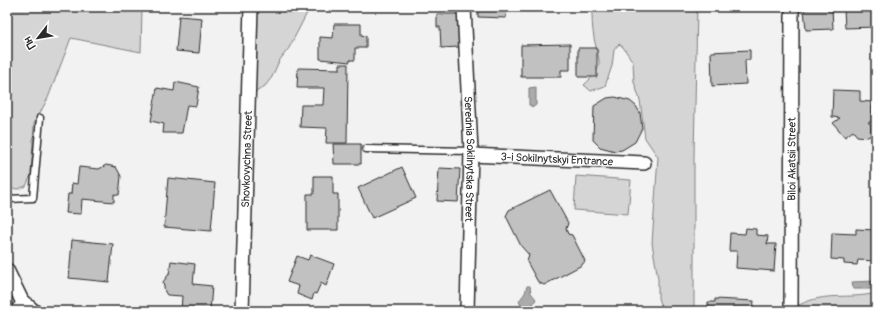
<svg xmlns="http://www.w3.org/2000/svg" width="883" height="318" viewBox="0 0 883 318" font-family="Pangolin,sans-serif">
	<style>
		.green { fill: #d5d5d5; stroke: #808080 }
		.water { fill: #ababab; stroke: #787878 }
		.building { fill: #c1c1c1; stroke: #2b2b2b }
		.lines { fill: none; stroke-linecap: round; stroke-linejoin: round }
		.lane-casing { stroke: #2b2b2b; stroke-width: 9 }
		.street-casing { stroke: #2b2b2b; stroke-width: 16 }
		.lane { stroke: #fff; stroke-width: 6 }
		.street { stroke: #fff; stroke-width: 13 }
		.labels { text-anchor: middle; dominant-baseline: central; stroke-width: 3.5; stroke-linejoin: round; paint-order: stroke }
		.street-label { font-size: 11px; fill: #2b2b2b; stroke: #fff }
	</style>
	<rect width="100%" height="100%" fill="#f2f2f2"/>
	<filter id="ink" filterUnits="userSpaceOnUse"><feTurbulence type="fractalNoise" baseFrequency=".025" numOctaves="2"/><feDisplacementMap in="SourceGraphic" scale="8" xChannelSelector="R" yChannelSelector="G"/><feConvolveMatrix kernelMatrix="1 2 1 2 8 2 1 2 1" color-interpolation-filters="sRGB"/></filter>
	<g filter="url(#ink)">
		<path class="green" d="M7,7H142L141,52L71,38L48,98L34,124L31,175L26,186L18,189L7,188Z
			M255,7H321L307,13L289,48L279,61L272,77L265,86L253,94Z
			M592,7H697L694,156V311H662L658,298V279L652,243L658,157L645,138L640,100L634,82L633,62L623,47L619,44L614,50L612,66L605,86L591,91L584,85C606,64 599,64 594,38C592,28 592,17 592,7Z
			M576,176L631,180L628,214L574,210Z
			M876,293V311H797L799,305C827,291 848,300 876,293Z"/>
		<path class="water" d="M536,87V105L533,107L529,105V88Z
			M873,101H876V122H872Z
			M876,281V289H853L852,282Z
			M527,286H530L531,293L536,299L532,306L527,310L521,306L519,301L525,293Z"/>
		<path class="building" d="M478,7H507L506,18L478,17Z
			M832,7L833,29L806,30L804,9Z
			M875,8L876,27L845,28L844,9Z
			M437,14H458L459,47L441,48L440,27H437Z
			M179,16L202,18L199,53L176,51Z
			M334,24H361V35L366,36V48H355V60H350V62L320,59V37L333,38Z
			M570,44V70H561V77H521V45Z
			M578,48H597V77H578Z
			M750,50V60H745L746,84L712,86L711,52Z
			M340,64H348L347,143H326L327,128L300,127L301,105H323L324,88H297L298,68L340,69Z
			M175,82L199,87L196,106L187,105L182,133H163L164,124L151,121L157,88L174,91Z
			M833,90L860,91V101L872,102V122H868L871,125V135L868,137L857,136L853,131L845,137L833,123L840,118L832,117Z
			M615,97L630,101L636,106L640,113L642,128L635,142L622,150L615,151L600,147L593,140L594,106L607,98Z
			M333,144H361V164H334Z
			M106,165L116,167L121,176L119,195L114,194V202L82,199L81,214L66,213L68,194H71L72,183L77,184L79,167L99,169Z
			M402,167L416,198L372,218L358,188Z
			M439,168L460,169L458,202L437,201Z
			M314,176H333V194H338V230H307V194H314Z
			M168,178L215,183L211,231L164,227Z
			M550,190L568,223L566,229L568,234L572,235L585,261L582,265L544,285L538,282L527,262L529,255L521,246L506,216L509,210Z
			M746,228L756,229V235L768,236L767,244H776L774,271L736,268L737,251H729L730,233L745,234Z
			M856,229L876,230L875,261L858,260L857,265L844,264V260L831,259L832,233L856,234Z
			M72,240L113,244L109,282L69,278Z
			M310,255L334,264L326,286L321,283L316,294L314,293L312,300L297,294L299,286L287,282L297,256L308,260Z
			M171,261L195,264L193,284L212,286L210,311H181L182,296L167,295L165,292L163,282L169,274Z
			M715,299L754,301L753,310L759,311H703V308H708V302H715Z"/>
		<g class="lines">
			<g class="lane-casing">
				<path id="lane" d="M366,149L471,151
					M7,199L33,198L40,118
					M11,311L22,301"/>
			</g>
			<g class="street-casing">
				<g id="street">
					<path id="s1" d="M464,7L471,151L467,311"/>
					<path id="s2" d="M471,155L644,163"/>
					<path d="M7,270L22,301L34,311"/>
					<path id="s3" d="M242,311L251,7"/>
					<path id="s4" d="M791,311L792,7"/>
				</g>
			</g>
			<use href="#lane" class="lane"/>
			<use href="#street" class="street"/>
		</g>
	</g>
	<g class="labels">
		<g class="street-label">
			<text stroke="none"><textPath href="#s3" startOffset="152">Shovkovychna Street</textPath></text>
			<text stroke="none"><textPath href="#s1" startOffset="152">Serednia Sokilnytska Street</textPath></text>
			<text stroke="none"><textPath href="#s2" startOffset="86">3-i Sokilnytskyi Entrance</textPath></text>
			<text stroke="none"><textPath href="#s4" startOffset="152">Biloi Akatsii Street</textPath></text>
		</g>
	</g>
	<rect width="883" height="318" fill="none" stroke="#fff" stroke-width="24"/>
	<rect x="12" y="12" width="859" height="294" fill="none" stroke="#2b2b2b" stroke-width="1.5" filter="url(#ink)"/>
	<g transform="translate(38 38) rotate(239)" stroke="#ffffff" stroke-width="3" paint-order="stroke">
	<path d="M0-3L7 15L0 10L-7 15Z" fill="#2b2b2b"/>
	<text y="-6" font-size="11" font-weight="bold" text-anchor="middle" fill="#2b2b2b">Пн</text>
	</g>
</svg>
